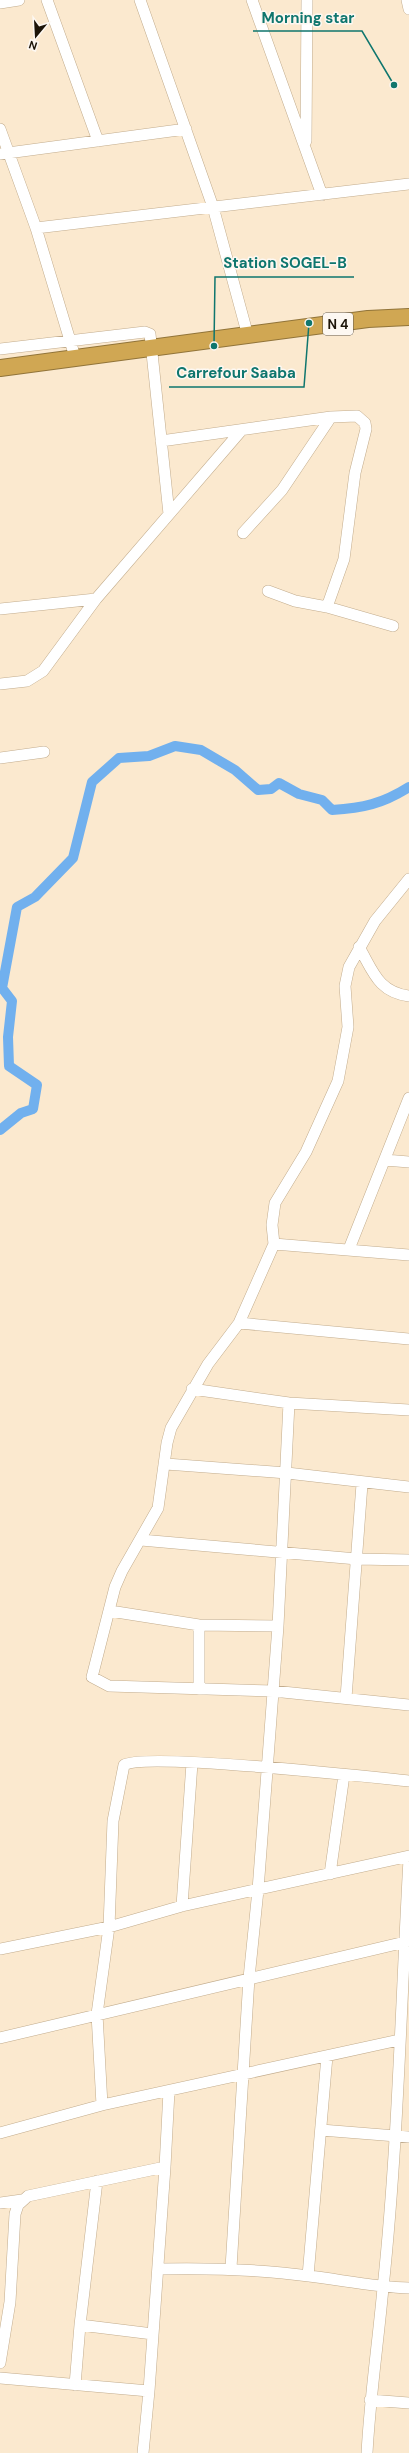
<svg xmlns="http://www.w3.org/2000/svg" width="409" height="2453" viewBox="0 0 409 2453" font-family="'DM Sans',sans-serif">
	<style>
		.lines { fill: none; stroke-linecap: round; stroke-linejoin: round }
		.canal { stroke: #71b0ee; stroke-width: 10 }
		.minor-casing { stroke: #c2ac8d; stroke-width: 12 }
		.highway-casing { stroke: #917439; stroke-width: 18 }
		.minor { stroke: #fff; stroke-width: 11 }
		.highway { stroke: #d0a753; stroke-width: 16 }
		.labels { text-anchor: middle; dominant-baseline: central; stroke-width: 3; stroke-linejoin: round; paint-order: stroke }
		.shield { fill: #fdf8f2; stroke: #60594f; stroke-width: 1 }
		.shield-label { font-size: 13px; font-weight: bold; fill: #1d1509 }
		.leader { fill: none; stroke: #0f766e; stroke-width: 1.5 }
		.callout-dot { fill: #0f766e; stroke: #fdf8f2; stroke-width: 1.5 }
		.callout-label { font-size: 15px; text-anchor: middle; font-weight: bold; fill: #0f766e; stroke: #fdf8f2; stroke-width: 3; stroke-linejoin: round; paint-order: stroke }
	</style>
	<rect width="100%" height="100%" fill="#fbe9cf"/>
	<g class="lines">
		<path class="canal" d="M0,1130L21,1113L33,1109L37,1085L9,1066L8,1037L12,1001L2,988L17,907L35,897L73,858L92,782L119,758L149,756L175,746L201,750L235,770L258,790L271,789L279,783L299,794L322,800L332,810C363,808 382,804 409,787"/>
		<g class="minor-casing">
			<path id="minor" d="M47,0L98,141
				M140,0L213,207L248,336
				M252,0L322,195
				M407,0L409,9
				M0,3L19,0
				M0,129L36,228L75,357
				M306,141L307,0
				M0,154L186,129
				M36,228L409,184
				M0,349L145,332L150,334L169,514
				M161,441L331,417
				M243,533L282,490L331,417L357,416L365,423L366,429L355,473L344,559L327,607L295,601L268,591
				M327,607L393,626
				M0,609L96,599
				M0,684L27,681L43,671L96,599L240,432
				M0,758L44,752
				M409,879L375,921L349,967L345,986L348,1027L338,1081L306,1152L275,1203L272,1225L274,1244L239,1323L208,1364L171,1428L167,1443L158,1508L122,1571L115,1587L92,1677L109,1686L273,1691L409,1705
				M359,947C373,971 378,992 409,996
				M385,1160L409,1162
				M274,1244L409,1255
				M349,1249L409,1098
				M239,1323L409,1339
				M192,1389L289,1403L409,1410
				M166,1464L287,1473L409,1487
				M141,1540L357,1559L409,1560
				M110,1611L199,1625L278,1626
				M199,1689V1625
				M346,1698L362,1484
				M330,1874L344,1775
				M182,1906L192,1763
				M0,1949L109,1927L182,1906L409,1856
				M0,2038L409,1941
				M102,2105L97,2014L109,1927L113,1821L124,1765C144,1752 370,1777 409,1781
				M321,2130L409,2137
				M0,2133L102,2105L399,2040
				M0,2203L22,2200
				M231,2268L249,1978L258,1890L278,1626L289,1403
				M159,2269C209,2268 258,2269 309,2276C342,2280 375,2287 409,2288
				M308,2276L327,2056
				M80,2325L153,2334
				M0,2363L10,2302L15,2214L18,2205L28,2196L165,2167L169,2091
				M0,2378L149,2391L143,2453
				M75,2385L80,2325L97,2181
				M149,2391L165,2167
				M370,2400L409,2403
				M367,2453C370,2397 378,2343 383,2288C398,2146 401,2002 409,1859"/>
		</g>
		<g class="highway-casing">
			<path id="highway" d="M0,368L368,319L409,317"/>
		</g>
		<use href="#minor" class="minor"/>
		<use href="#highway" class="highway"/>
	</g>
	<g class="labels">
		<rect class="shield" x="323" y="313" width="30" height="22" rx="3"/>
		<g class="shield-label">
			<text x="338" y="324">N 4</text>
		</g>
	</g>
	<path class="leader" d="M394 85L362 31H253M214 346L215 277H354M309 323L304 387H169"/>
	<g class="callout-dot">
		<circle cx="394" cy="85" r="4"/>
		<circle cx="214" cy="346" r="4"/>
		<circle cx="309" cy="323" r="4"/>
	</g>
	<g class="callout-label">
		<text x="308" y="23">Morning star</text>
		<text x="285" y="268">Station SOGEL-B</text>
		<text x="236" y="378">Carrefour Saaba</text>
	</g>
	<g transform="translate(36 36) rotate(198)" stroke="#fdf8f2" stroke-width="3" paint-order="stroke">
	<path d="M0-3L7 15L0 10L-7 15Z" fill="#1d1509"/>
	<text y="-6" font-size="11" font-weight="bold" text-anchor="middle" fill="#1d1509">N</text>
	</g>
</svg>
